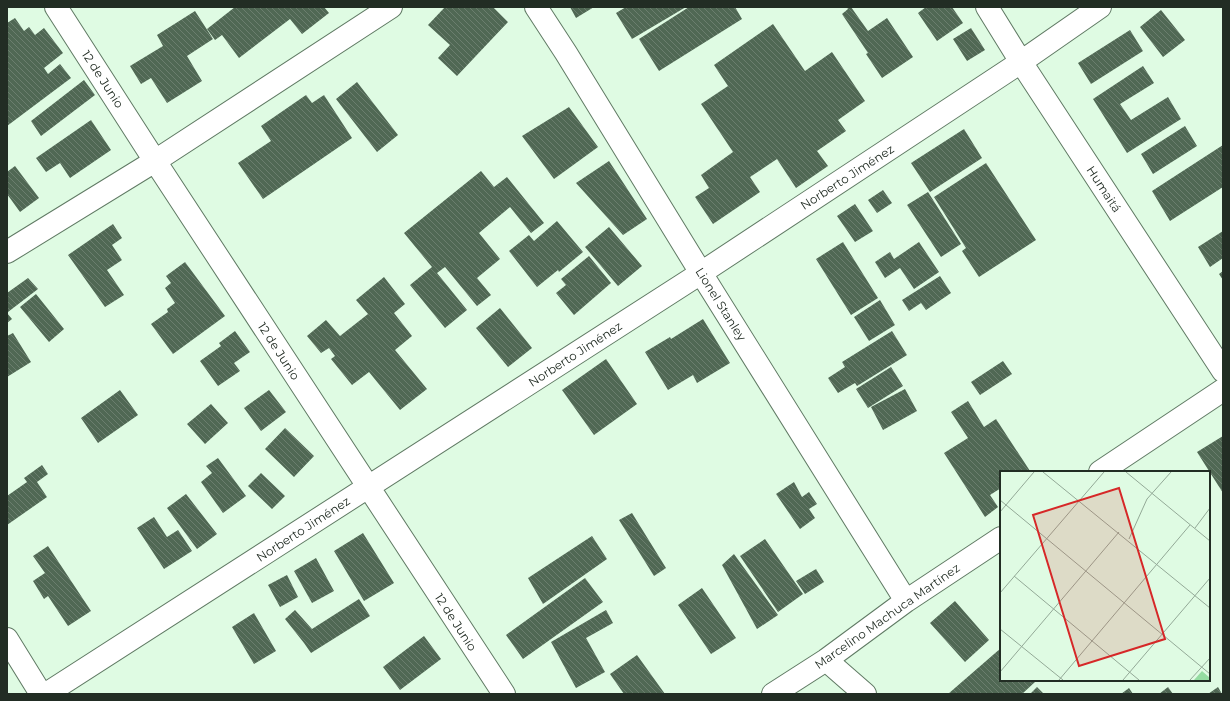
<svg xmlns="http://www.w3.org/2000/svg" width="1230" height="701" viewBox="0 0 1230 701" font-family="Montserrat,sans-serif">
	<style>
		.building { fill: url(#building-back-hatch) }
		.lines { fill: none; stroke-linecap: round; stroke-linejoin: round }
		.minor-casing { stroke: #607a64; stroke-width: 24 }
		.minor { stroke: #fff; stroke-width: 22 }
		.labels { text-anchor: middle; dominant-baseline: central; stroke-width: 4; stroke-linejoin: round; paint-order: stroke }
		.street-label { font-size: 12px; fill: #222d24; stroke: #fff }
		.inset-road { fill: none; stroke: #93a997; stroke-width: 1 }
		.view { fill: #d62828; fill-opacity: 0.15; stroke: #d62828; stroke-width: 2 }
		.inset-edge { fill: none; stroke: #222d24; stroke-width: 2 }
	</style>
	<defs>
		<pattern id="building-back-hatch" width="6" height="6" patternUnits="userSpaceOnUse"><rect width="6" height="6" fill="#506854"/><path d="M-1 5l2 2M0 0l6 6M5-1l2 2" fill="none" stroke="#6b7e6e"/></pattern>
	</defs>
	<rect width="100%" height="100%" fill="#dffbe3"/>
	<path class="building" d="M235,7H324L329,13L302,34L290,19L239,58L222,35L215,40L207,29Z
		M445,7H493L508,22L457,76L438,58L450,45L428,25Z
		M570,7H594L576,18Z
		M626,7H686L632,39L616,13Z
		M689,7H735L742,19L659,71L639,39Z
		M847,7H851L868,31L887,18L913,57L882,78L866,54L868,53L842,14L848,9Z
		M926,7H952L963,23L937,41L918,13Z
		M1161,10L1185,40L1163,57L1140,27Z
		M195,11L213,39L187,56L202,81L167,103L151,78L141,84L130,66L163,46L157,35Z
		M15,18L24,31L29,27L35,35L44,28L63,53L44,68L48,74L60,64L71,78L7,126V23Z
		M773,24L805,71L832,52L865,101L838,120L846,131L817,151L828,166L796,188L777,159L750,177L760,192L713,224L695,197L709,188L701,175L733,152L701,104L728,86L714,65Z
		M971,28L985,50L967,61L953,39Z
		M1130,30L1143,51L1091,84L1078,63Z
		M1143,66L1154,83L1120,104L1131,120L1168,97L1181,119L1127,153L1093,99Z
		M84,80L95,95L41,136L31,121Z
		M357,82L398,135L377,152L336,99Z
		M306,95L312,103L324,95L352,138L263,199L238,163L271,141L261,126Z
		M569,107L598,147L554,179L522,136Z
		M91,120L111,150L70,178L60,163L46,172L36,158Z
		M1185,126L1197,146L1153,174L1141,154Z
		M964,129L982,158L930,192L911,163Z
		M1223,145V187L1170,221L1152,191Z
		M609,161L647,219L623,235L576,183Z
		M986,163L1036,240L979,277L962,251L966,248L934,197Z
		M15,166L39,198L20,212L7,194V172Z
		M481,171L494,187L507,177L544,223L531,233L510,207L479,233L500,259L477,278L491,295L477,306L445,267L437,273L467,310L445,328L410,285L432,267L404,233Z
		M883,190L892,203L877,213L868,200Z
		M928,192L961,244L941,257L907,205Z
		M855,204L873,231L855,242L837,216Z
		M557,221L583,252L559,272L558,270L537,287L509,251L529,235L534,241Z
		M113,224L122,238L112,245L122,260L107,270L124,295L105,307L68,255Z
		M609,227L642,266L618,286L585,247Z
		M1223,231V258L1210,267L1198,247Z
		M843,242L878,298L851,315L816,259Z
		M919,242L939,272L914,289L900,268L885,278L875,262L890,252L894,259Z
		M589,256L611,283L574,315L556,293L566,285L561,279Z
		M185,262L225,316L173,354L151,324L168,312L167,309L175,303L165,288L171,283L166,276Z
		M1223,271V280L1219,274Z
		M940,276L951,293L926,310L921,303L909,311L902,300Z
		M384,277L405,304L394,313L412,336L395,350L427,389L400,410L369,372L352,385L331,359L335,356L329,348L321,353L307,336L326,320L340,336L368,314L356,300Z
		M28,278L38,289L8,312L7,311V293Z
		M36,294L64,329L49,342L20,307Z
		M880,300L895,325L869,341L854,317Z
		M500,308L532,348L508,367L476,328Z
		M7,313L12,319L7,323Z
		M703,319L730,363L697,383L693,375L668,390L645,352L670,337L671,339Z
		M235,331L250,352L234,363L240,371L218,386L200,361L221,346L219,343Z
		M892,331L907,355L857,386L855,383L838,393L828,378L845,367L842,362Z
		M13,333L31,362L7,377V336Z
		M606,359L637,404L594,435L562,390Z
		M1003,361L1012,374L980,395L971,382Z
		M891,367L903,386L868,408L856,389Z
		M905,389L917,411L883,430L871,407Z
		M120,390L138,415L98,443L81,418Z
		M269,390L286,412L261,431L244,408Z
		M968,401L984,427L996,419L1030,471L1028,472H1001V488L990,495L998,507L985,517L944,453L968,438L951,412Z
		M211,404L228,423L205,444L187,424Z
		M285,428L314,456L294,477L265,449Z
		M1223,436V493L1197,452Z
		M218,458L246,496L223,513L201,482L212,473L206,466Z
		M42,465L48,474L37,482L47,497L7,525V496L27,482L24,478Z
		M261,473L285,496L272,509L248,486Z
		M794,482L802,497L809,492L817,504L809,509L815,518L800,529L776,494Z
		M186,494L217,534L197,549L167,508Z
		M632,513L666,568L654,576L619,520Z
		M154,517L167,537L178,530L192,551L164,569L137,528Z
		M363,533L394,583L364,601L334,551Z
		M592,536L607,559L543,604L528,578Z
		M765,539L803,594L778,612L740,556Z
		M48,546L91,611L68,626L48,596L44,599L33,581L45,573L33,556Z
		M734,554L778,615L757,629L722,565Z
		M316,558L334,591L312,603L294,571Z
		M816,569L824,582L805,594L796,581Z
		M287,575L298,597L280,607L268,585Z
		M585,578L603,602L523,659L506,635Z
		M702,588L736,638L711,654L678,605Z
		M359,599L370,616L311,653L304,643L285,619L295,610L312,629Z
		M955,601L989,640L965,662L930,623Z
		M606,610L613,623L586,638L605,672L576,688L551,642Z
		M254,613L276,651L254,664L232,627Z
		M424,636L441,659L400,690L383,667Z
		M1001,648V680H1033L1035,682L1022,694H948Z
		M637,655L665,694H624L610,674Z
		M1037,687L1044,694H1030Z
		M1168,687L1173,694H1159Z
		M1218,687L1222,694H1208Z
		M1129,688L1133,694H1121Z"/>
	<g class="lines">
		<g class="minor-casing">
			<path id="minor" d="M56,7L155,161L504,694
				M536,7L566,53L701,273L906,601
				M987,7L1021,62L1223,371
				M7,252L155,161L391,7
				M1100,472L1223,390
				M7,639L41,694
				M826,660L865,694
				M46,694L701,273L1021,62L1100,7
				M773,694L826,660L906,601L1001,538"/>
		</g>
		<use href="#minor" class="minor"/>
	</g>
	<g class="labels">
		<g class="street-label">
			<text transform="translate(103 79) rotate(57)">12 de Junio</text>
			<text transform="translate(847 177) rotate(-33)">Norberto Jiménez</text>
			<text transform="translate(1104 189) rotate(57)">Humaitá</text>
			<text transform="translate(721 304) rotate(58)">Lionel Stanley</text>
			<text transform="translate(279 351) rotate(57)">12 de Junio</text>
			<text transform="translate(575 354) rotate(-33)">Norberto Jiménez</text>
			<text transform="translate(303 529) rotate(-33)">Norberto Jiménez</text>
			<text transform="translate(887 616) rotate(-35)">Marcelino Machuca Martínez</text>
			<text transform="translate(456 622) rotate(57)">12 de Junio</text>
		</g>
	</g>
	<g transform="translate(1000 471)">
		<rect width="210" height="210" fill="#dffbe3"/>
		<path d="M202,200L210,207V209H194Z" fill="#94dca1"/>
		<path class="inset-road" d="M43,1L210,137M126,1L210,70M0,29L210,203M0,41L34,1M195,57L210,37M129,68L147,28L171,1M14,105L139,209M0,122L104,1M0,158L63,209M0,201L119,61M59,209L190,54M123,209L210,107M190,209L210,187"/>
		<path class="view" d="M119,17L165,168L79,195L33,44Z"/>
		<rect width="210" height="210" class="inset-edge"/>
	</g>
	<rect width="1230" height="701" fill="none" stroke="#222d24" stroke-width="16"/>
</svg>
